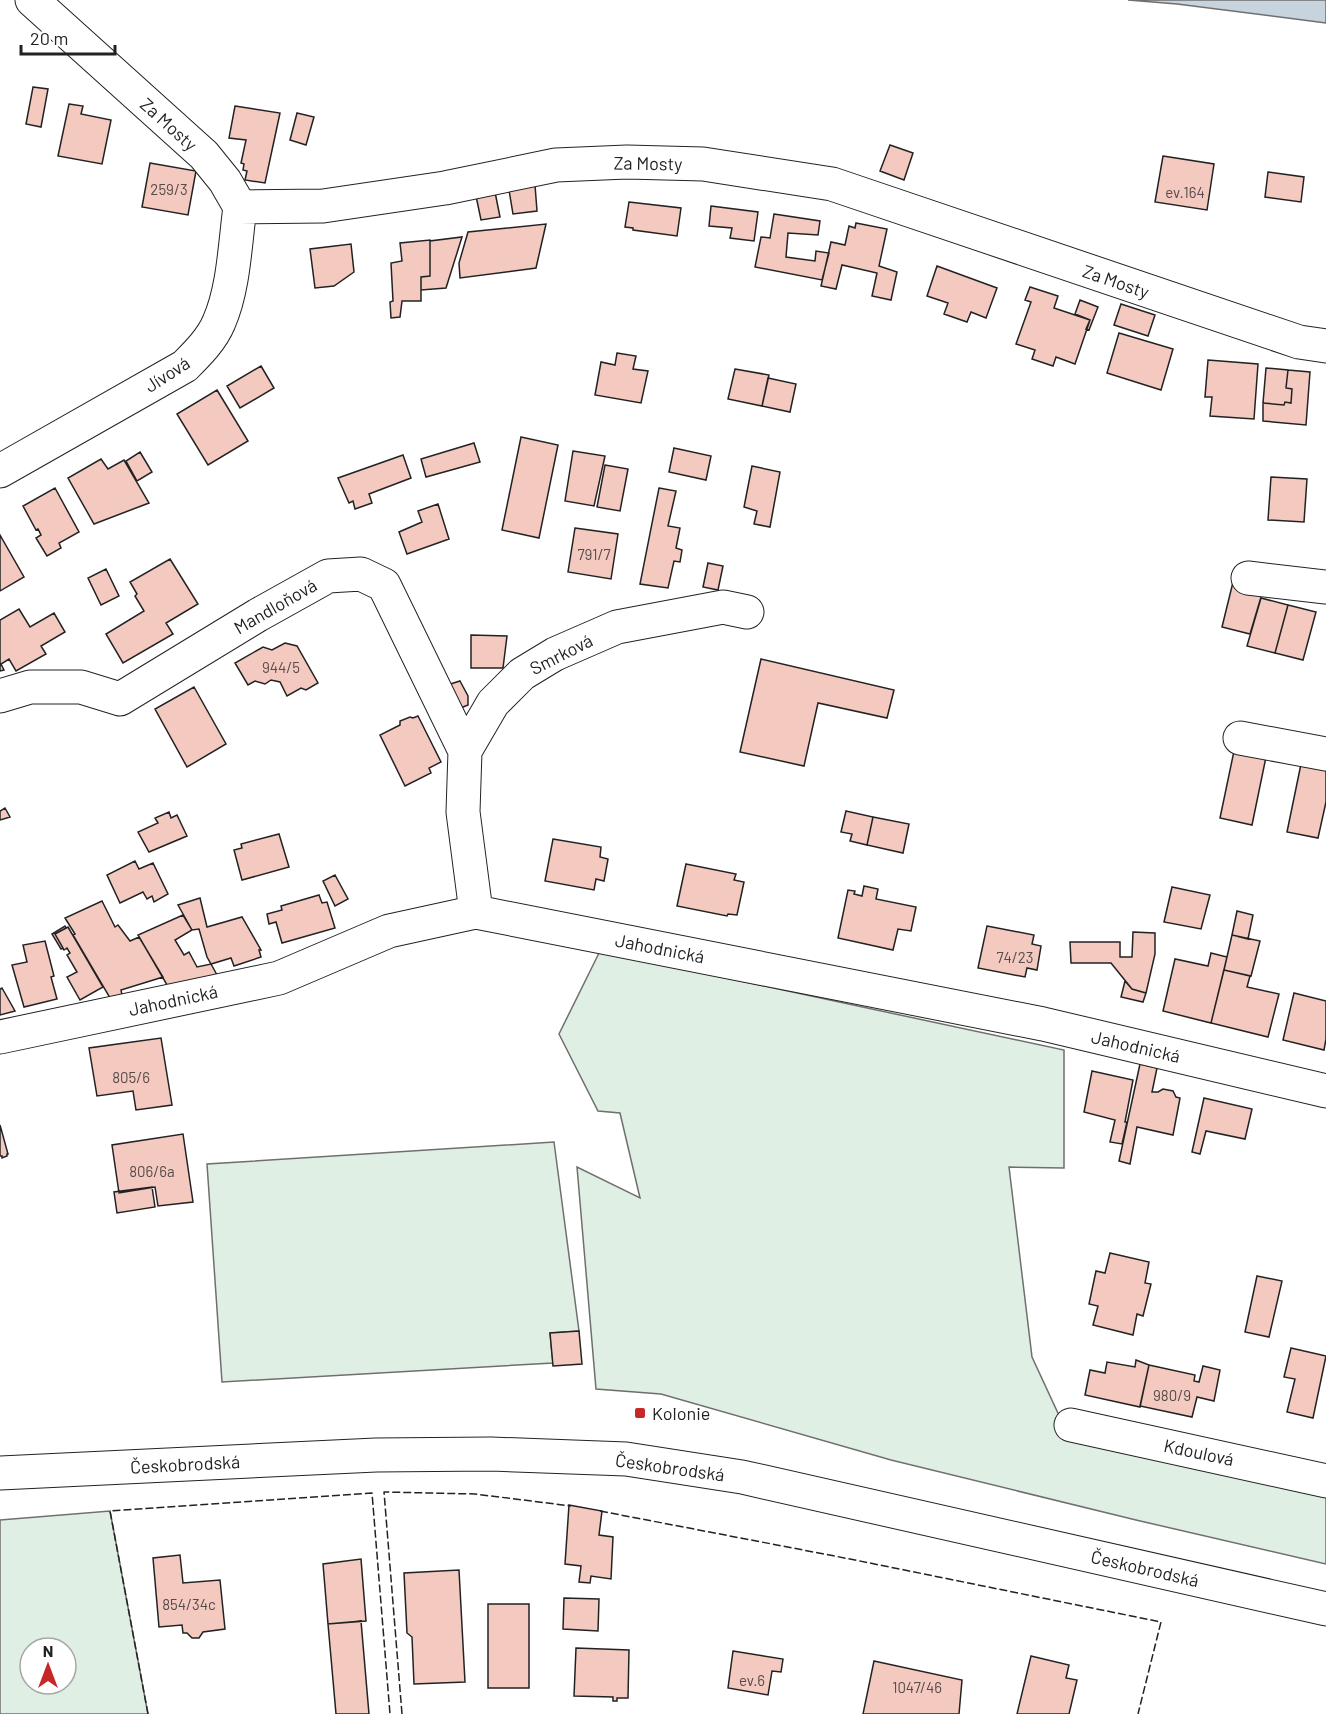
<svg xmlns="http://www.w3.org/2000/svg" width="1326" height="1714" viewBox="0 0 1326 1714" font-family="Barlow,sans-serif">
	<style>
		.green { fill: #e0efe3; stroke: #6f6f6f; stroke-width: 1.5; fill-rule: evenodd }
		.water { fill: #c7d3dd; stroke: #6f6f6f; stroke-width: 1.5 }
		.building { fill: #f3c9c0; stroke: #222; stroke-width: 1.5 }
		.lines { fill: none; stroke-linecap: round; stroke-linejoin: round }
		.minor-casing { stroke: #222; stroke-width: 35 }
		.major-casing { stroke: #222; stroke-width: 35 }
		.minor { stroke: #fff; stroke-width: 33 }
		.major { stroke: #fff; stroke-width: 33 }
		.fence { stroke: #222; stroke-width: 1.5; stroke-dasharray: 8 3; stroke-linecap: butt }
		.poi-dot { fill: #c62828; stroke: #fff; stroke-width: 2 }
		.labels { text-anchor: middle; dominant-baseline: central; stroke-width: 4.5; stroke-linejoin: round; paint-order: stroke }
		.number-label { font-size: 15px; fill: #564c4a }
		.street-label { font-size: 18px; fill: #222; stroke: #fff }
		.poi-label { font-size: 18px; fill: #222; stroke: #fff; text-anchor: start }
	</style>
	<rect width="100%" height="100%" fill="#fff"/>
	<path class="green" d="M600,951L1064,1050V1168L1009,1167L1032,1357L1070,1439L1326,1494V1564L1136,1520L891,1460L661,1394L596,1389L577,1167L640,1198L620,1113L598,1111L559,1034Z
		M554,1142L579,1331L550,1333L553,1363L222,1382L207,1164Z
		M110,1511L148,1714H0V1520ZM30,1648H66V1684H30Z"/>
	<path class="water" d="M1128,0H1326V23L1177,4Z"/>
	<path class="building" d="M33,87L48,89L41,127L26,124Z
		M69,104L83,106L81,114L111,120L102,164L58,156Z
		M235,106L280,113L265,183L245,180L247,171L243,170L244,164L241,163L246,140L229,138Z
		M297,113L314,117L306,145L290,140Z
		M890,145L913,153L904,180L880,171Z
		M1163,156L1214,164L1207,210L1155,202Z
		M150,163L196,171L188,215L142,207Z
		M1268,172L1304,177L1301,202L1265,197Z
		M535,185L537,211L513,214L509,190Z
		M495,192L500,217L481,220L476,196Z
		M629,202L681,208L677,236L633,230V228L625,227Z
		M711,206L758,212L754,241L730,238L732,228L709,226Z
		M774,214L820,221L818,235L788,233L786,257L815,261L816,251L829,253L822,280L755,267L761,237L770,238Z
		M856,223L887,229L879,266L897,272L891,300L872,296L877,273L842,265L836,289L821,286L831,242L845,245L849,226L855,228Z
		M546,224L536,268L460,278L459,263L468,232Z
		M462,237L446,288L421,290V277L430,276V241Z
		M430,240V276L421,277V301H402L400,317L391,318L390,302L393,301L391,263L402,261L400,243Z
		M351,244L354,272L334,286L315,288L310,249Z
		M937,266L997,288L986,318L971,312L967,322L944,314L948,303L927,296Z
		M1030,287L1058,296L1054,308L1090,320L1075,364L1056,357L1053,366L1032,359L1035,350L1016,344L1031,302L1025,300Z
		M1080,300L1098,307L1089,330L1086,329L1090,320L1075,314Z
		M1121,304L1155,315L1148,336L1114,325Z
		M1119,333L1173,349L1161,390L1107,373Z
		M617,353L636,356L633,369L648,371L641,403L595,395L601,362L615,365Z
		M1208,360L1258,364L1254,419L1210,416L1212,397H1205Z
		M261,366L274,388L240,408L227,386Z
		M1266,368L1288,370L1286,388L1292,389L1291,403L1285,402L1284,405L1263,403Z
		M735,369L769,375L762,406L728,399Z
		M1288,370L1310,372L1306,425L1263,421V403L1284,405L1285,402L1291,403L1292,389L1286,388Z
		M768,378L796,384L790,412L762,406Z
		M217,390L248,441L208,465L177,414Z
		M521,437L558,445L539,538L502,530Z
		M474,443L480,462L426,477L421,459Z
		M674,448L711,456L706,480L669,472Z
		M573,451L605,456L594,506L565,501Z
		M140,452L152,472L137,481L126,461Z
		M403,455L411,478L369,494L372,503L355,509L353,501L349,503L338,478Z
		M101,459L108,469L124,460L149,503L94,524L68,478Z
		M605,465L628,469L620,511L597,507Z
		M752,466L780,472L770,527L754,524L757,511L744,507Z
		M1271,477L1307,479L1304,522L1268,520Z
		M55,488L79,532L59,543L61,548L47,556L36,538L41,535L38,529L36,530L23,506Z
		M659,488L676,491L668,526L680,528L676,548L682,550L680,562L674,561L668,588L640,584Z
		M438,504L449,539L407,554L399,532L422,522L418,511Z
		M575,528L618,534L611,579L568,572Z
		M0,535L24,577L0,591Z
		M170,559L198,604L166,623L173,634L123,663L106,634L144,611L135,596L137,594L130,582Z
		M708,563L723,566L718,590L703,587Z
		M106,569L119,596L101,605L88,578Z
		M1234,578L1264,587L1250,634L1222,627Z
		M1261,598L1288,605L1275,653L1247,646Z
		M1288,605L1316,612L1303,660L1275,653Z
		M19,609L30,627L54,613L65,632L41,646L46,654L16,671L9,659L1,664L4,670L0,671V620Z
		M471,635L507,636L503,668H471Z
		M285,643L297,646L318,683L306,690L301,688L287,696L280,682L271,680L265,684L255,681L248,685L235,663L263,647L272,650Z
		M761,659L894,690L887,718L818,703L804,766L740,752Z
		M460,681L468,696V705L456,710L444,686Z
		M194,687L226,744L187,767L155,709Z
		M418,716L441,762L429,768L431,773L405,786L380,735L400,725V721L410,717L413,718Z
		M1234,751L1266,757L1252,825L1220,818Z
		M1301,764L1326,770V802L1318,838L1287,832Z
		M5,808L10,817L0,820V811Z
		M846,811L873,817L867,845L850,841L852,834L841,832Z
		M169,812L171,818L177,815L187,836L149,852L138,832L158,823L155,818Z
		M873,817L909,824L903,853L867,845Z
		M279,834L289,867L242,880L234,850L242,848L241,844Z
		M553,839L601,847L600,857L608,859L604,881L596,879L594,890L545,881Z
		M135,861L139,869L153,863L168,894L154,902L152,896L147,899L143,892L120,903L107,875Z
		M686,864L736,874L734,880L744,882L737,915L728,914L727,916L677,906Z
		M335,875L348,899L335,906L323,881Z
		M864,886L878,889L876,899L916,907L911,931L898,929L893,950L838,938L848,890L855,891L854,894L862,896Z
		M1172,887L1210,895L1201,929L1164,922Z
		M319,895L322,903L327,902L335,928L282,943L276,922L269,924L267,914L282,910L281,906Z
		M200,898L207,927L242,917L261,950H259L261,957L234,966L231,958L211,964L207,957L199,929L192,930L178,905Z
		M102,901L115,927L118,925L130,941L139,937L163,977L121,990L122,995L110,998L73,935L75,934L65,918Z
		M1237,911L1253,915L1248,939L1232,935Z
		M183,915L192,930L175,940L184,955L189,952L197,967L211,964L222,984L174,997L138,935Z
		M65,926L66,928L55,934L63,948L61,949L52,934Z
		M987,926L1034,935L1032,944L1041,946L1037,970L1027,968L1025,977L978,968Z
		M68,927L103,987L80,1000L67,977L77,972L67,955L70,953L67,948L64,950L55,934Z
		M1133,932L1155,933V954L1146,993L1132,989L1111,963H1071L1070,942H1120V957H1132Z
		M1232,935L1260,941L1251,976L1224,970Z
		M45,941L54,976L51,977L57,999L24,1007L12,965L27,962L23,945Z
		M1211,953L1227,957L1211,1023L1163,1011L1175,959L1208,966Z
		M1224,970L1250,976L1247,987L1279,994L1268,1037L1211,1023Z
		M1125,981L1132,989L1146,993L1143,1002L1121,997Z
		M2,988L15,1011L0,1015V989Z
		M1294,993L1326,1001V1039L1324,1050L1283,1040Z
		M161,1038L172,1105L136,1110L133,1091L97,1096L89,1048Z
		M1140,1064L1157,1068L1152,1092H1158L1163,1089L1173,1091L1176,1097L1180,1098L1173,1135L1137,1127L1130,1164L1119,1161Z
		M1092,1071L1133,1080L1125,1122H1127L1122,1144L1110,1142L1115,1120L1084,1112Z
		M1204,1098L1252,1109L1245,1139L1206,1131L1200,1154L1192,1152Z
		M0,1125L8,1154H7V1156L2,1158V1156H0Z
		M183,1134L193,1202L158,1206L155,1187L119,1193L112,1145Z
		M152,1187L155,1207L117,1213L114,1192Z
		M1110,1253L1149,1262L1145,1283L1151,1284L1143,1316L1137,1314L1133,1335L1093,1325L1098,1306L1089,1304L1096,1271L1105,1273Z
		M1257,1276L1282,1281L1269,1337L1245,1332Z
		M579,1331L582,1364L553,1366L550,1333Z
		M1291,1348L1326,1356L1313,1418L1287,1412L1295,1379L1284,1377Z
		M1136,1360L1149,1365L1140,1407L1085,1395L1090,1370L1105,1373L1107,1362L1135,1367Z
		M1149,1365L1195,1375L1194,1381L1199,1382L1203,1366L1220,1370L1214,1401L1197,1397L1192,1417L1140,1406Z
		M569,1505L602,1511L599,1535L613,1537L611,1579L591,1576L590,1583L579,1582L581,1566L565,1564Z
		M180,1555L183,1583L220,1580L225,1629L203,1632L199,1638H192L187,1633H183L182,1625L159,1627L153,1558Z
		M361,1559L366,1621L328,1624L323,1564Z
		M459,1570L465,1682L414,1684L412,1637L407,1633L404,1573Z
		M564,1598L599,1599L598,1631L563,1629Z
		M488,1604H529V1688H488Z
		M361,1621L369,1714H336L328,1624Z
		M576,1648L629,1650L628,1698H617V1701H613V1697L574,1696Z
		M733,1651L783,1659L781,1672L772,1671L768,1695L728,1688Z
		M1031,1656L1069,1665L1066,1678L1077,1680L1069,1714H1017Z
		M874,1661L962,1680L959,1714H863Z"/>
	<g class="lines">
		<g class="minor-casing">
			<path id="minor" d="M32,0L204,155L225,181L240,207
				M240,207L323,206L445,188L556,165L627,162L703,164L832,184L1299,342L1326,346
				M0,471L185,366C198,353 212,339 219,322C234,288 235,243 240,207
				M1248,578L1326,587
				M0,696L30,687H81L120,699L258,615L328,576L361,574L384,585L465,751
				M1240,738L1326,754
				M476,912L463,812L465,751L493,703L522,674L555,654L617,627L723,607L747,612
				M0,1037L279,978L389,931L476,912L1043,1024L1326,1091
				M1071,1425L1326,1481"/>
		</g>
		<g class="major-casing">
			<path id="major" d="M0,1473L376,1455L491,1454L626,1459L742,1477L1326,1609"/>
		</g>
		<use href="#minor" class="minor"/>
		<use href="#major" class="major"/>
		<path class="fence" d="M600,1511L850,1559L1161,1622L1138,1714
			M148,1714L110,1511L372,1493L390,1714
			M402,1714L384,1492L475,1494L571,1506"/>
	</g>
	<rect class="poi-dot" x="634" y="1407" width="12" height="12" rx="3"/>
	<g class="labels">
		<g class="number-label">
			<text x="169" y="189">259/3</text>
			<text x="1185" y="192">ev.164</text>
			<text x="594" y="554">791/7</text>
			<text x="281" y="667">944/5</text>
			<text x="1015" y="957">74/23</text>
			<text x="131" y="1077">805/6</text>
			<text x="152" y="1171">806/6a</text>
			<text x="1172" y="1395">980/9</text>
			<text x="189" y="1604">854/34c</text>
			<text x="752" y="1680">ev.6</text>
			<text x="917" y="1687">1047/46</text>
		</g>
		<g class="street-label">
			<text transform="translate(169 124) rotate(42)">Za Mosty</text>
			<text transform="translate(648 163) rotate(1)">Za Mosty</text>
			<text transform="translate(1116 281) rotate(19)">Za Mosty</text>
			<text transform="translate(167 374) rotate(-33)">Jívová</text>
			<text transform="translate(275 606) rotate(-30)">Mandloňová</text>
			<text transform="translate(561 654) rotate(-27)">Smrková</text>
			<text transform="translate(660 948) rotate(11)">Jahodnická</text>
			<text transform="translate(173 1000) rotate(-12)">Jahodnická</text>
			<text transform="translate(1136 1046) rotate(13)">Jahodnická</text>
			<text transform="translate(1199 1452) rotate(12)">Kdoulová</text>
			<text transform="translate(185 1464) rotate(-3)">Českobrodská</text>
			<text transform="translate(670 1467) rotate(8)">Českobrodská</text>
			<text transform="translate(1145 1568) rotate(13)">Českobrodská</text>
		</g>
		<g class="poi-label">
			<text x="652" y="1413">Kolonie</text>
		</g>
	</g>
	<g transform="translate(48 1666)"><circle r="28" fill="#ffffff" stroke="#a7a7a7" stroke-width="1.5"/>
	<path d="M0-4.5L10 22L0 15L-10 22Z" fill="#c62828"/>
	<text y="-9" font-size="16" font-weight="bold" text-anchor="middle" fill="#222222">N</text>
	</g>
	<path d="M21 45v9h94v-9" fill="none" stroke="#222222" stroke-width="3"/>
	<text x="30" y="45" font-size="18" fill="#222222" stroke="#ffffff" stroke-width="4.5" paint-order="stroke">20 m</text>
</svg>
